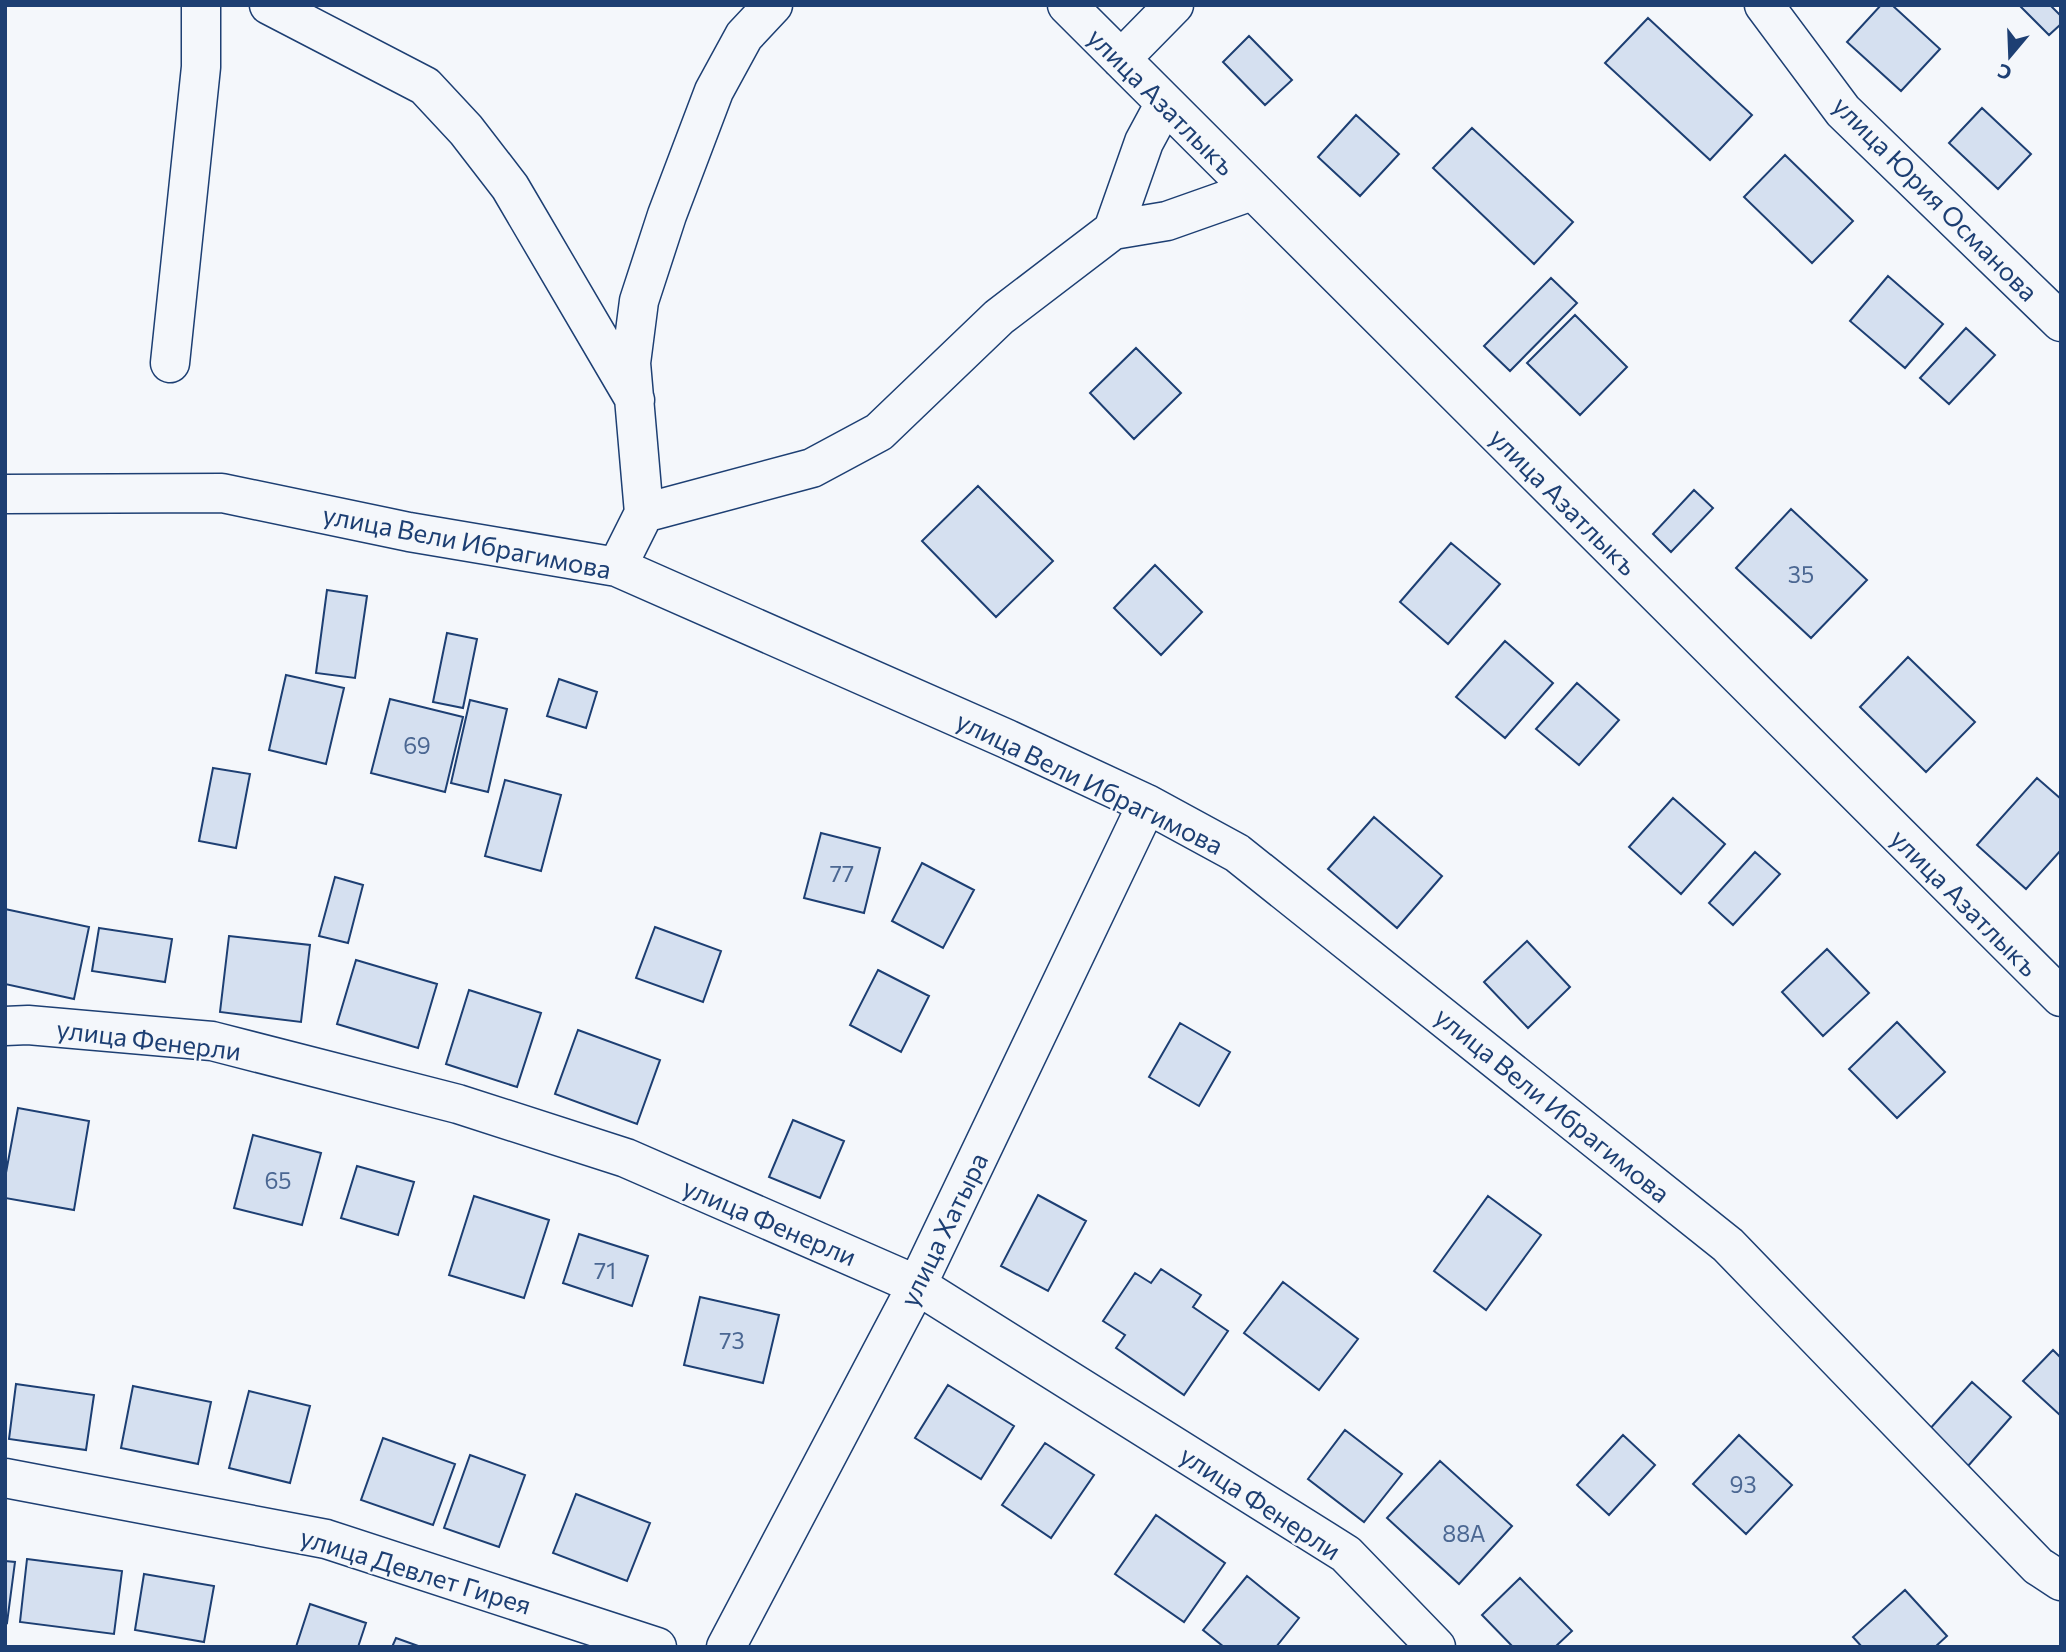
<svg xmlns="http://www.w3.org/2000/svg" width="2066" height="1652" viewBox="0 0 2066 1652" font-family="Commissioner,sans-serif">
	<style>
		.building { fill: #d5e0f0; stroke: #1d3f73; stroke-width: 2 }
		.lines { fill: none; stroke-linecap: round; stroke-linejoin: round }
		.minor-casing { stroke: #1d3f73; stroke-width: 41 }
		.minor { stroke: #f4f7fb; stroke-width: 38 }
		.labels { text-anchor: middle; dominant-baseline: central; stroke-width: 5; stroke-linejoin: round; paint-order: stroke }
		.number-label { font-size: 23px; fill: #4b6792 }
		.street-label { font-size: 26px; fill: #1d3f73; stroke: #f4f7fb }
	</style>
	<rect width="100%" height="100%" fill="#f4f7fb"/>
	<path class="building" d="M1881,5H1892L1940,49L1901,91L1847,42Z
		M2019,5H2050L2061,16V24L2049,35Z
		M1648,18L1752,115L1710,160L1605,63Z
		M1249,36L1292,80L1265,105L1223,62Z
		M1982,108L2031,154L1998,189L1949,143Z
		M1356,115L1399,154L1360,196L1318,157Z
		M1472,128L1573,222L1534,264L1433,168Z
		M1785,155L1853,221L1812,263L1744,197Z
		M1888,276L1943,324L1905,368L1850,321Z
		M1551,278L1577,303L1510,371L1484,346Z
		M1575,315L1627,367L1580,415L1527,363Z
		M1966,328L1995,355L1949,404L1920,378Z
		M1136,348L1181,393L1134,439L1090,393Z
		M978,486L1053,561L996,617L922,541Z
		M1694,490L1713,508L1671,552L1653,534Z
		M1791,509L1867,580L1811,638L1736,568Z
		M1451,543L1500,584L1448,644L1400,602Z
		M1155,565L1202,612L1161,655L1114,608Z
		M327,590L367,596L355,678L316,673Z
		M447,633L477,639L463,708L433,702Z
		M1505,641L1553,683L1505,738L1456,697Z
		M1908,657L1975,722L1926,772L1860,707Z
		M286,675L344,688L326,764L269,750Z
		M559,679L597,692L586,728L547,716Z
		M1577,683L1619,720L1579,765L1536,729Z
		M390,699L463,717L445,792L371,773Z
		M470,700L507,709L488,792L451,783Z
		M213,768L250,774L236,848L199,841Z
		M2037,778L2061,799V850L2026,889L1977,845Z
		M505,780L561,795L541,871L485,856Z
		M1673,798L1725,844L1681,894L1629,847Z
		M1374,817L1442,876L1397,928L1328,869Z
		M821,833L880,848L864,913L804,898Z
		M1755,852L1780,874L1733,925L1709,903Z
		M922,863L974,890L943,948L892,921Z
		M335,877L363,885L348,943L319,936Z
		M5,909L89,927L74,999L5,984Z
		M655,927L721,951L703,1002L636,978Z
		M99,928L172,939L165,982L92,971Z
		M229,936L310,945L301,1022L220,1012Z
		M1527,941L1570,987L1528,1028L1484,982Z
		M1827,949L1869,993L1823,1036L1782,992Z
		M356,960L437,984L418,1048L337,1024Z
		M878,970L929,996L901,1052L850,1025Z
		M469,990L541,1013L517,1087L446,1064Z
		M1897,1022L1945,1072L1897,1118L1849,1069Z
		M1180,1023L1230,1052L1199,1106L1149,1077Z
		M578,1030L660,1060L637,1124L555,1094Z
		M18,1108L89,1121L74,1210L5,1198V1178Z
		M793,1120L844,1141L820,1198L769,1177Z
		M253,1135L321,1153L302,1225L234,1208Z
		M357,1166L414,1182L398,1235L341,1218Z
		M1038,1195L1086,1221L1048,1291L1001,1266Z
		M474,1196L549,1220L524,1298L449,1275Z
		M1488,1196L1541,1235L1486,1310L1434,1271Z
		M579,1234L648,1256L632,1306L563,1283Z
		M1161,1269L1201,1295L1193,1307L1228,1331L1184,1395L1116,1348L1125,1335L1103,1321L1135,1273L1151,1283Z
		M1283,1282L1358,1339L1319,1390L1244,1333Z
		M700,1297L779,1315L763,1383L684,1365Z
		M2053,1350L2061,1358V1416L2023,1381Z
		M1972,1382L2011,1417L1968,1466L1928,1431Z
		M16,1384L94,1395L86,1450L9,1439Z
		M948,1385L1014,1426L981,1479L915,1438Z
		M133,1386L211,1402L198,1464L121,1448Z
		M249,1391L310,1406L290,1483L229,1468Z
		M1345,1430L1402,1474L1364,1522L1308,1479Z
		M1623,1435L1655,1465L1609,1515L1577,1485Z
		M1739,1435L1792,1485L1746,1534L1693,1484Z
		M383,1438L455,1464L433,1525L361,1500Z
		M1045,1443L1094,1475L1051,1538L1002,1505Z
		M470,1455L525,1475L499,1547L444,1528Z
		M1440,1461L1512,1526L1459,1584L1387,1518Z
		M576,1494L650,1523L627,1581L553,1553Z
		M1156,1515L1225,1563L1184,1622L1115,1574Z
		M27,1559L122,1571L114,1634L20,1622Z
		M5,1561L15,1562L7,1623L5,1622Z
		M144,1574L214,1586L204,1642L135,1630Z
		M1247,1576L1299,1618L1276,1647H1224L1203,1630Z
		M1520,1578L1572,1631L1555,1647H1513L1482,1615Z
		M1905,1590L1947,1636L1935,1647H1862L1853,1637Z
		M310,1604L366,1623L358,1647H296Z
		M396,1638L421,1647H392Z"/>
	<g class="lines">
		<g class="minor-casing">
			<path id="minor" d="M269,5L425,86L466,130L510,187L635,400
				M1067,5L2061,997
				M1764,5L1843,111L2061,322
				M1121,59L1174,5
				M1113,230L1144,142L1165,103
				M170,363L201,67V5
				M5,494L222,493L409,532L617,567L1007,739L1147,804L1237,853L1728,1245L2038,1566L2061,1581
				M644,513L631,363L639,301L667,215L714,91L744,36L773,5
				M617,567L644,513L812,468L879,432L999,317L1113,230L1167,221L1252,191
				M5,1026L28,1025L212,1041L458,1104L626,1158L917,1285L1346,1554L1436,1647
				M5,1478L326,1539L657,1647
				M726,1647L917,1285L1147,804"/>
		</g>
		<use href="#minor" class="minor"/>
	</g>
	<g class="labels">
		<g class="number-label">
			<text x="1801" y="574">35</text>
			<text x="417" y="745">69</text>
			<text x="842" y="873">77</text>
			<text x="278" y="1180">65</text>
			<text x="605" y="1270">71</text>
			<text x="732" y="1340">73</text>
			<text x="1743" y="1484">93</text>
			<text x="1464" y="1533">88А</text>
		</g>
		<g class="street-label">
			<text transform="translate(1162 101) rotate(45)">улица Азатлыкъ</text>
			<text transform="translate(1936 198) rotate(45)">улица Юрия Османова</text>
			<text transform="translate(1564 501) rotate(45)">улица Азатлыкъ</text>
			<text transform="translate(467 541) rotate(11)">улица Вели Ибрагимова</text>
			<text transform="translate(1090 782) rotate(26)">улица Вели Ибрагимова</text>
			<text transform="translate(1965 902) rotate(45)">улица Азатлыкъ</text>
			<text transform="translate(149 1039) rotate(7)">улица Фенерли</text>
			<text transform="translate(1553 1104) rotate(39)">улица Вели Ибрагимова</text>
			<text transform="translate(770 1221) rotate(23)">улица Фенерли</text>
			<text transform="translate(943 1229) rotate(-64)">улица Хатыра</text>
			<text transform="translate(1261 1502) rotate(33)">улица Фенерли</text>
			<text transform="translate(416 1570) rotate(17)">улица Девлет Гирея</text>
		</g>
	</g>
	<rect width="2066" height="1652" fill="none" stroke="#1d3f73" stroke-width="14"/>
	<g transform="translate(2010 56) rotate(199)" stroke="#f4f7fb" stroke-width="5" paint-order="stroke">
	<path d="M0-5L12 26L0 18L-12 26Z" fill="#1d3f73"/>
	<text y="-10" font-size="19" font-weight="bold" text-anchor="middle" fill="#1d3f73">С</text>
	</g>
</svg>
